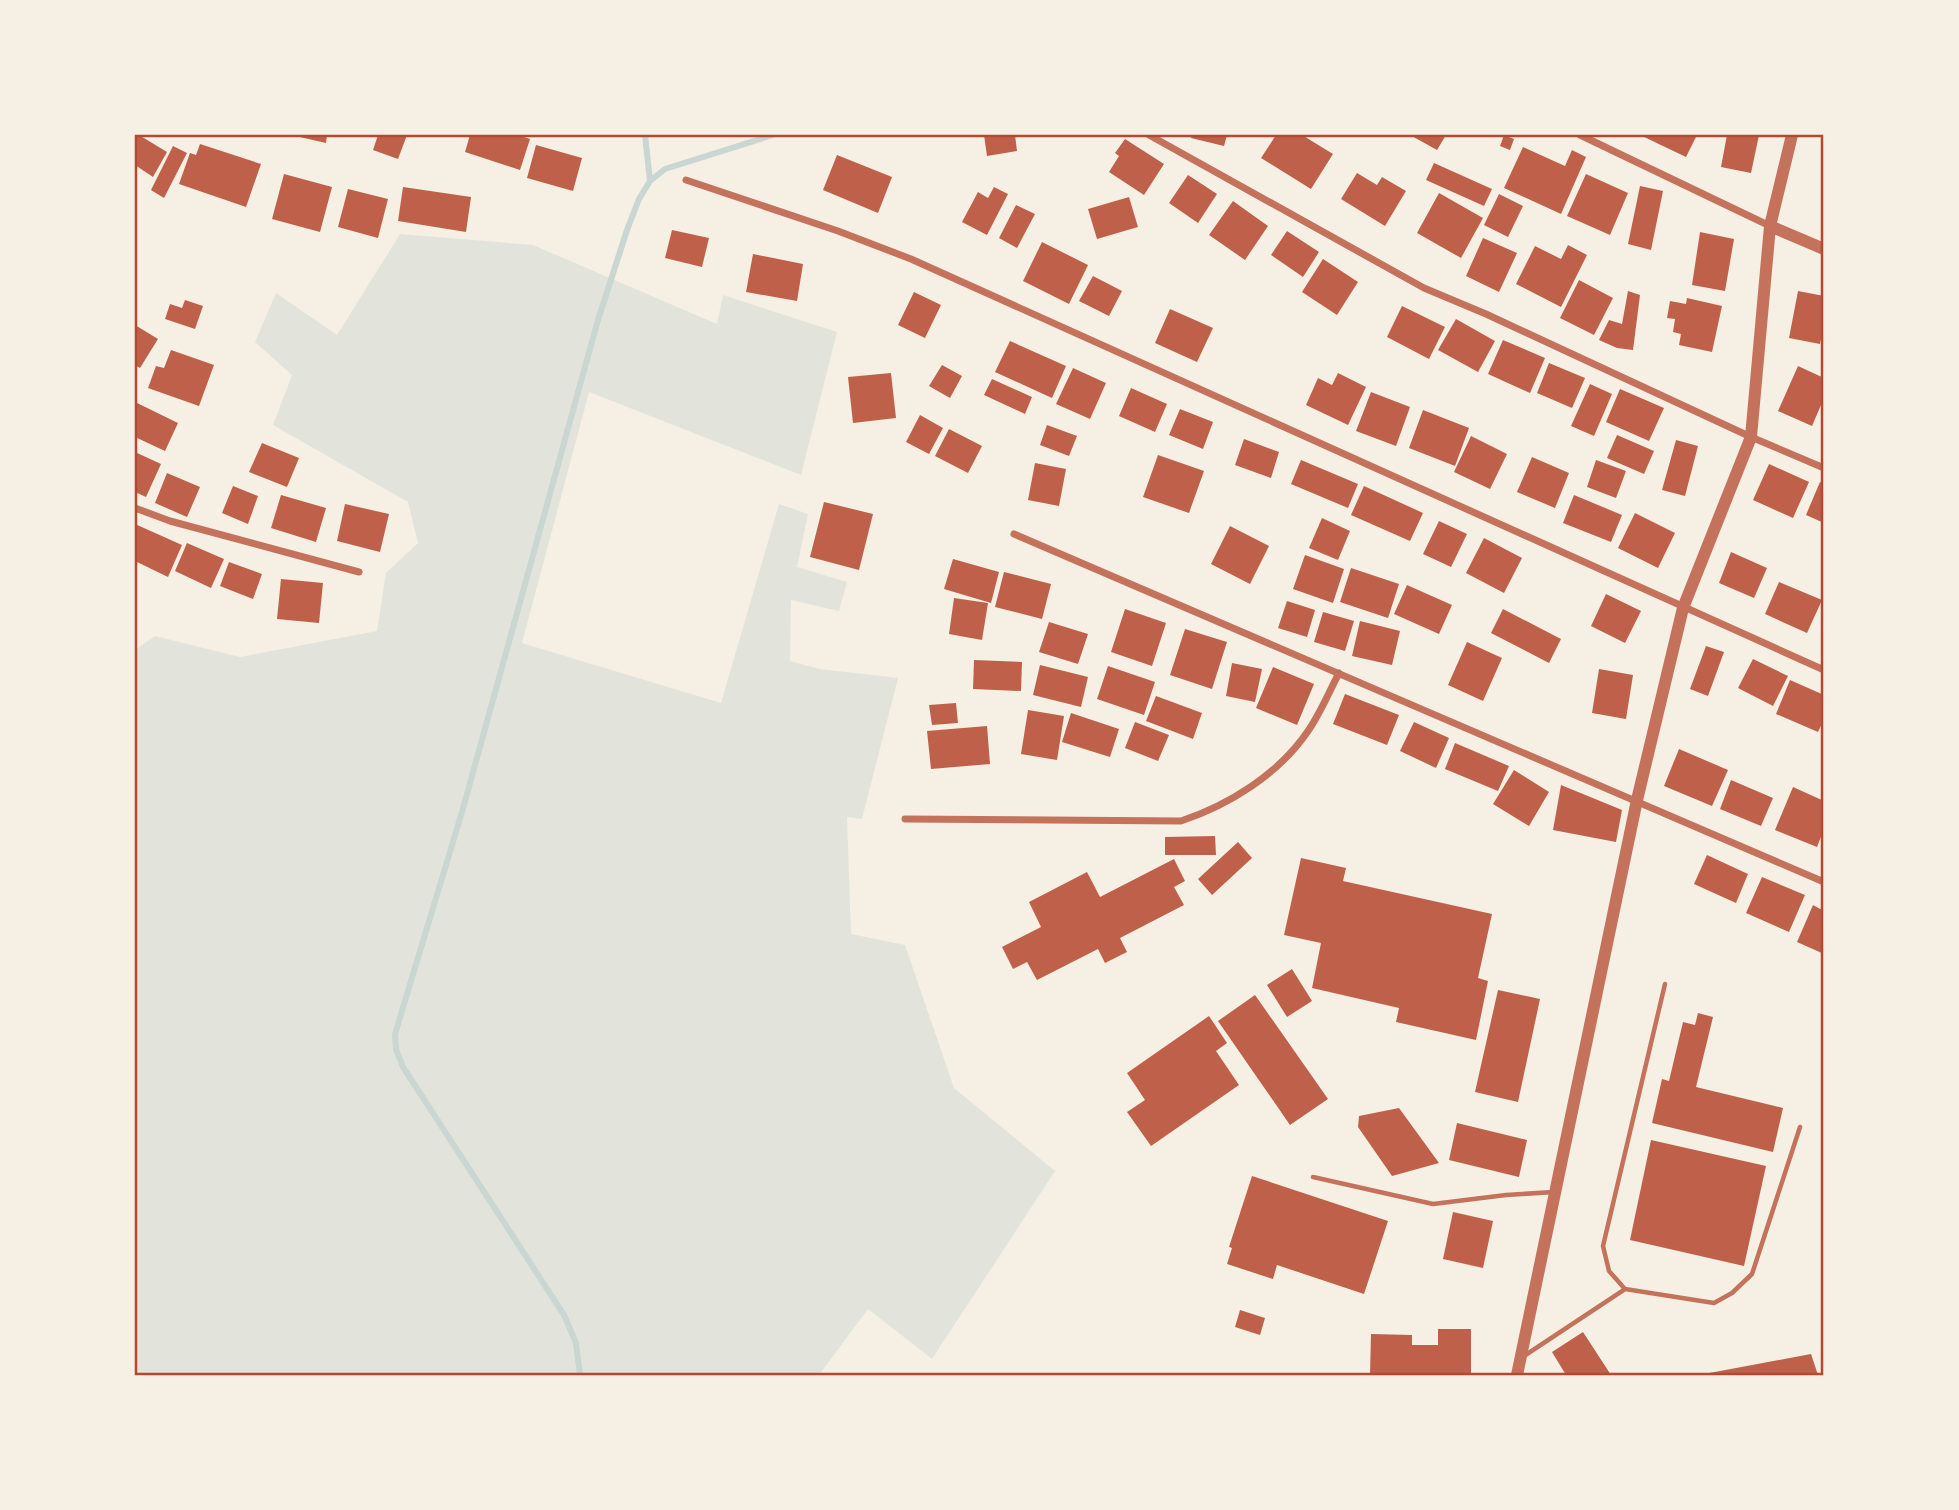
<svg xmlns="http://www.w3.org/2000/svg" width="1959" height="1510" viewBox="0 0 1959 1510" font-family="'IBM Plex Sans',sans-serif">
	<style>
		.green { fill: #e2e4dc }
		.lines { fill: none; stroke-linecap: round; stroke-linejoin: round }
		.stream { stroke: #c9d6d2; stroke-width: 6 }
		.building { fill: #bf614a }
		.service { stroke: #c5725c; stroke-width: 4.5 }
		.minor { stroke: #c5725c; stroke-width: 7 }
		.tertiary { stroke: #c5725c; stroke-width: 12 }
		.neatline { fill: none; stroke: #b5482f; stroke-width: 2.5 }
	</style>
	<rect width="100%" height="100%" fill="#f6efe4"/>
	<path class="green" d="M400,234L533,245L717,324L723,295L837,332L801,475L589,392L522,643L721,703L779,504L808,514L797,567L847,582L839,611L791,600L790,661L820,669L898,678L862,819L847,817L851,934L905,945L954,1088L1055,1171L932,1359L868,1309L819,1375H135V650L155,636L240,657L377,631L386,573L418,543L408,502L273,425L292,375L255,342L276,293L337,335Z"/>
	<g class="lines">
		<path class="stream" d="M650,181L665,169L773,135
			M580,1375L576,1343L564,1315L403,1067L396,1049L395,1034L462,812L598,320L627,230L639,199L650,181L645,135"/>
	</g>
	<path class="building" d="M135,135H139L167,152L153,177L135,165Z
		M291,135H327L326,143Z
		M378,135H407L398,159L373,150Z
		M470,135H518L530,139L520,170L465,152Z
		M984,135H1015L1017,151L987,156Z
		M1192,135H1227L1224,146L1191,138Z
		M1276,135H1302L1333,154L1311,189L1261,158Z
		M1410,135H1446L1437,150Z
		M1504,135L1514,139L1510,150L1500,146Z
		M1640,135H1697L1686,157Z
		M1727,135H1759L1751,173L1721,167Z
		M1125,139L1164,164L1144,195L1109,172L1119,156L1115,153Z
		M200,144L261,164L246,207L179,184L190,153L196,155Z
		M536,145L582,158L573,191L527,178Z
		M173,146L187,153L164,198L151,190Z
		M1523,147L1565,166L1572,150L1586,157L1561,214L1504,188Z
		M837,155L892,177L878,213L823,190Z
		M1434,163L1492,189L1484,206L1426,180Z
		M1357,173L1377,185L1382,177L1406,191L1385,226L1341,199Z
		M284,174L332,187L320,232L272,219Z
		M1586,174L1628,193L1610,235L1567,216Z
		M1188,175L1217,194L1198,223L1169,203Z
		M1640,186L1663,191L1651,250L1628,244Z
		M403,187L471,197L466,232L398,221Z
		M994,187L1008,194L987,235L962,222L978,192L988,198Z
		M348,189L388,199L378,238L338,227Z
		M1439,193L1483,218L1461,258L1417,233Z
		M1499,194L1523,206L1508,237L1484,225Z
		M1129,197L1138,227L1097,239L1088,209Z
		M1233,201L1268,226L1245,260L1209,235Z
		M1016,205L1035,214L1017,248L999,238Z
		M672,230L709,238L702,267L665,258Z
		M1287,231L1319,252L1303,277L1271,255Z
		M1700,232L1734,239L1725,291L1692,285Z
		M1483,238L1517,253L1499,292L1466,276Z
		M1042,242L1088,265L1069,304L1023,281Z
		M1568,245L1587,255L1561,307L1516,284L1535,246L1561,259Z
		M753,254L803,264L797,301L746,292Z
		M1323,259L1358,282L1337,315L1302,292Z
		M1093,276L1122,291L1109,316L1079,301Z
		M1579,280L1613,298L1594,335L1560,318Z
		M1628,291L1640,295L1633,350L1617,348L1599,340L1609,320L1622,324Z
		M1798,291L1824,296V323L1820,344L1789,338Z
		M914,292L941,305L925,338L898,325Z
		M1687,298L1722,306L1712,352L1679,345L1681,334L1673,332L1675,319L1667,318L1670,301L1686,304Z
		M185,300L203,306L195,329L165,319L170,304L182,308Z
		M1402,306L1445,327L1429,359L1387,337Z
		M1170,309L1213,328L1197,362L1155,343Z
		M1456,319L1495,341L1478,372L1438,350Z
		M135,325L158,339L140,368L135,365Z
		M1503,340L1545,358L1530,393L1488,374Z
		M1010,341L1066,366L1052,398L995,372Z
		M171,350L214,365L199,406L148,388L156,366L164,368Z
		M1549,363L1585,378L1572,408L1537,393Z
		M942,365L962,376L950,398L929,386Z
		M1798,366L1824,378V398L1812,426L1778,411Z
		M1073,368L1106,383L1090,419L1056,404Z
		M891,373L896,418L853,423L848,377Z
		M1338,373L1366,387L1348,425L1306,405L1318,378L1332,385Z
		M992,379L1032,397L1025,414L984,395Z
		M1590,384L1612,394L1594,436L1571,426Z
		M1131,388L1167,404L1155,432L1119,416Z
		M1620,389L1664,408L1649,441L1606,422Z
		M1371,392L1410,407L1396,446L1356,431Z
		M135,402L178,423L165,451L135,437Z
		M1180,409L1213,422L1203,449L1169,435Z
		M1423,410L1469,428L1455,466L1409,448Z
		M920,415L943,428L929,454L906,442Z
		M1047,425L1077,436L1069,456L1040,445Z
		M949,429L982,446L968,473L935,456Z
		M1617,435L1654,451L1644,474L1607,458Z
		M1471,436L1507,454L1490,489L1454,472Z
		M1244,439L1279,452L1271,478L1235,465Z
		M1676,440L1698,446L1685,496L1662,490Z
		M262,443L299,458L287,487L249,472Z
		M135,452L161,464L146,497L135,492Z
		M1158,455L1204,471L1189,513L1143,497Z
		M1532,457L1569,473L1555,508L1517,492Z
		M1301,460L1358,484L1348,508L1291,484Z
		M1596,460L1626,471L1616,498L1587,487Z
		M1035,463L1066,469L1059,506L1028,500Z
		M1769,464L1809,482L1793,518L1753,500Z
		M167,473L200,487L187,517L155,503Z
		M1820,482L1824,484V523L1806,515Z
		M233,486L258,496L248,524L222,513Z
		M1364,486L1423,513L1410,541L1351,515Z
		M281,495L326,508L316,542L271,528Z
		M1574,495L1622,515L1611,542L1563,523Z
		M824,502L873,514L859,570L810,557Z
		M345,504L389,514L380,552L337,541Z
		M1635,513L1675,533L1658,568L1618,548Z
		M1322,518L1350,531L1338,560L1309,548Z
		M1439,521L1467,534L1451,567L1423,554Z
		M135,524L182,545L168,577L135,561Z
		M1230,526L1269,546L1250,584L1211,564Z
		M1484,538L1522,558L1504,593L1466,573Z
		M187,543L224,559L211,588L175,571Z
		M1731,552L1767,568L1754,598L1719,583Z
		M1305,555L1344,569L1333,603L1293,589Z
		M953,559L999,572L991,603L944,589Z
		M229,562L262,574L253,599L220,586Z
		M1351,568L1399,584L1388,618L1340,602Z
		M1004,572L1051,584L1042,619L995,607Z
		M281,579L323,583L319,623L277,619Z
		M1779,582L1822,600L1807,633L1765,614Z
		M1407,585L1452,605L1439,634L1394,614Z
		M1606,594L1641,611L1625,643L1591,626Z
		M954,598L988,603L982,640L949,634Z
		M1287,601L1315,610L1307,637L1278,628Z
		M1125,609L1166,623L1152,666L1111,652Z
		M1503,609L1561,639L1549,663L1491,633Z
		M1323,612L1354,621L1345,651L1314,642Z
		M1360,621L1400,631L1392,665L1352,656Z
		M1049,622L1088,634L1078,664L1039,652Z
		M1185,629L1227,642L1212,689L1170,675Z
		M1467,642L1502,658L1483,701L1448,685Z
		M1706,646L1724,652L1708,696L1690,689Z
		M1753,659L1788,676L1773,706L1738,688Z
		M974,660L1022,662L1021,691L973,689Z
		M1232,663L1262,669L1255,702L1226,696Z
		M1040,665L1088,677L1081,707L1033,695Z
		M1108,666L1155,682L1144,715L1097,699Z
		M1273,667L1314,684L1297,725L1256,708Z
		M1599,669L1633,675L1626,719L1592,713Z
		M1790,680L1824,695V719L1818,732L1776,714Z
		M1345,694L1399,715L1387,745L1333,724Z
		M1156,696L1202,713L1193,739L1146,721Z
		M956,703L958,723L932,725L929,705Z
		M1028,710L1064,716L1057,760L1021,754Z
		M1071,713L1119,729L1110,757L1062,742Z
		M1135,722L1169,735L1158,761L1125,748Z
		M1414,722L1449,738L1436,768L1400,751Z
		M987,726L990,764L931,769L927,731Z
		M1455,743L1509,766L1498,791L1445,769Z
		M1679,749L1728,770L1712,806L1664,786Z
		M1514,770L1549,792L1529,826L1493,804Z
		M1731,780L1773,798L1761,826L1720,809Z
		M1561,785L1622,810L1616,842L1553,830Z
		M1793,787L1824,801V829L1817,847L1775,830Z
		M1215,836L1216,855H1165V837Z
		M1238,842L1252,858L1212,895L1198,879Z
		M1707,855L1748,874L1736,903L1694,884Z
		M1301,858L1346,868L1343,881L1492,914L1478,978L1488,981L1476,1040L1396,1022L1399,1008L1312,988L1321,943L1284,935Z
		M1174,859L1185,881L1174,887L1184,905L1120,938L1127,952L1105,963L1098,949L1037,980L1027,962L1013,969L1002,947L1041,927L1029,902L1087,872L1100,897Z
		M1762,877L1805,895L1789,932L1746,913Z
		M1813,905L1824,911V954L1797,942Z
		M1292,969L1312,1001L1287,1017L1267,985Z
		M1498,990L1540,999L1518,1102L1475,1092Z
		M1255,995L1328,1099L1290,1125L1218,1021Z
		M1698,1013L1713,1017L1696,1087L1783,1108L1773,1152L1652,1123L1662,1079L1669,1081L1683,1022L1695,1025Z
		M1209,1016L1227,1043L1216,1051L1239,1085L1151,1146L1127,1112L1145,1100L1127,1073Z
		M1399,1108L1439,1163L1392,1176L1358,1127L1359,1116Z
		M1457,1123L1527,1140L1519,1177L1449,1160Z
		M1651,1140L1766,1166L1744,1266L1630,1240Z
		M1252,1176L1388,1221L1364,1294L1277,1265L1273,1279L1227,1264L1232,1248L1229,1247Z
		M1453,1212L1493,1221L1483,1268L1443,1259Z
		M1240,1310L1265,1318L1260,1335L1235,1327Z
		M1438,1329H1471V1375L1411,1373V1375H1370L1371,1334L1412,1335V1345H1438Z
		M1583,1332L1611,1375H1566L1552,1352Z
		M1811,1354L1818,1375H1704V1374Z"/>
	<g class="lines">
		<path class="service" d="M1665,984L1603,1246L1609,1271L1625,1289L1714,1303L1732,1293L1752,1274L1800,1127
			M1313,1177L1433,1204L1506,1195L1554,1192
			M1524,1356L1625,1289"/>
		<path class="minor" d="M1149,135L1424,288L1486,314L1751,437L1824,468
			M1580,135L1770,226
			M686,180L838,231L911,259L1824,670
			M135,508L170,521L359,572
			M1014,534L1824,882
			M905,819L1181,821C1229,805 1279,774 1308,731C1320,714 1329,692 1339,673"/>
		<path class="tertiary" d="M1770,226L1824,249
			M1517,1375L1637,800L1683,608L1751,437L1770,226L1792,135"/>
	</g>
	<rect width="1959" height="1510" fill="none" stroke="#f6efe4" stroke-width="273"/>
	<rect x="136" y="136" width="1686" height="1238" class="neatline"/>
</svg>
